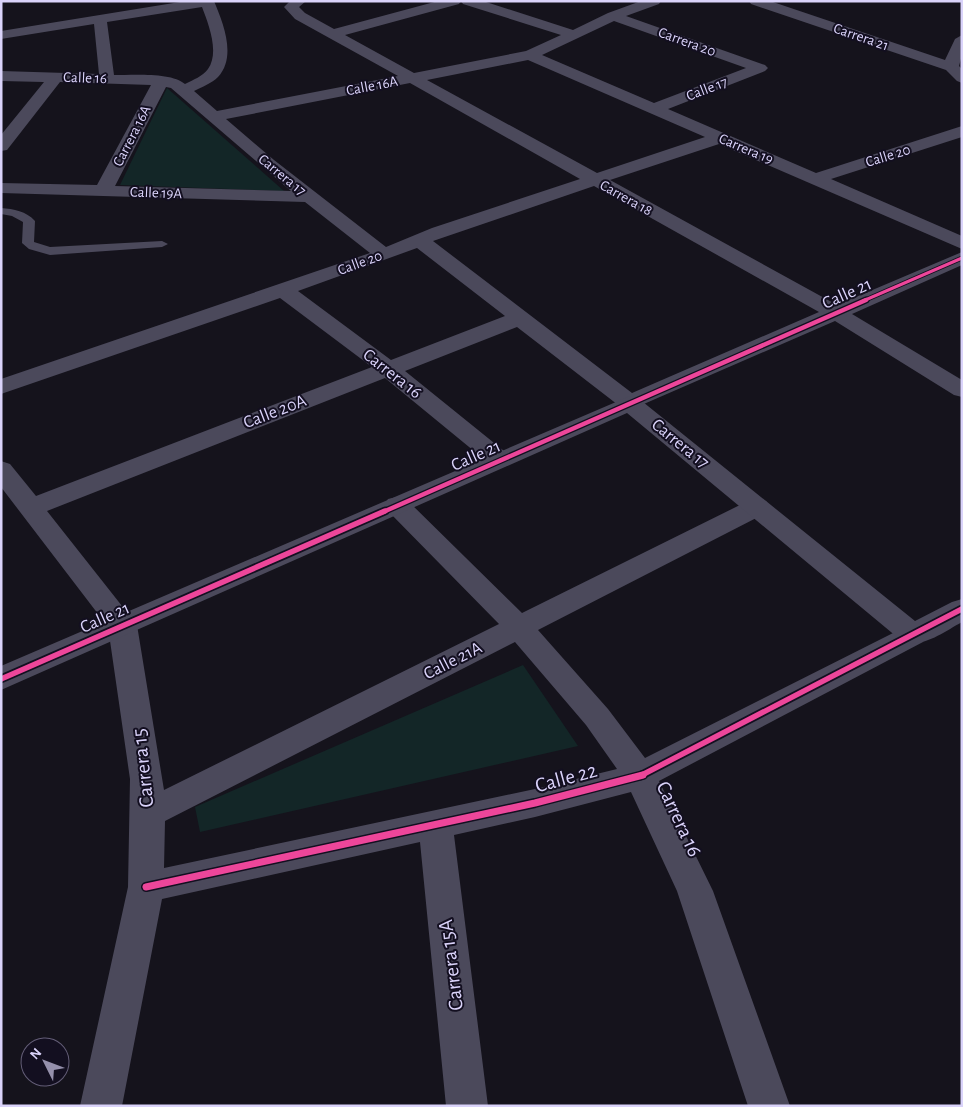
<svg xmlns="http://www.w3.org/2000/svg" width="963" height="1107" viewBox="0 0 963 1107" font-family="'Alegreya Sans',sans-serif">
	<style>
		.green { fill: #132627 }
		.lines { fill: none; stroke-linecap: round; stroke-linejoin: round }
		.service { fill: #4b495b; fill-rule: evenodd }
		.minor { fill: #4b495b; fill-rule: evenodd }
		.tertiary { fill: #4b495b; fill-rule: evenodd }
		.cycleway-far3-casing { stroke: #130f20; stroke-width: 5 }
		.cycleway-far2-casing { stroke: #130f20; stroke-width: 7 }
		.cycleway-far1-casing { stroke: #130f20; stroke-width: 9 }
		.cycleway-casing { stroke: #130f20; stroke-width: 10 }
		.cycleway-far3 { stroke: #ed469a; stroke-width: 3 }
		.cycleway-far2 { stroke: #ed469a; stroke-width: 4.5 }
		.cycleway-far1 { stroke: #ed469a; stroke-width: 5.5 }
		.cycleway { stroke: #ed469a; stroke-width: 7 }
		.labels { text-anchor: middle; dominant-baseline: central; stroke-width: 4; stroke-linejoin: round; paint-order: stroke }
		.far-street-label { font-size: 15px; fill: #dad3fa; stroke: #130f20 }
		.street-label { font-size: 18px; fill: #dad3fa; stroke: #130f20 }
		.near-street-label { font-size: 21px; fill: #dad3fa; stroke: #130f20 }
	</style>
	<rect width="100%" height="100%" fill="#15131c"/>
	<path class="green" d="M167,88L284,191L120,185Z
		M523,665L578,746L200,832L195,807Z"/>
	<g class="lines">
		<path class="service" d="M1,208C14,209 26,211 35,221L34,242L50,247L162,241L168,244L162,247L50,255L29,249L22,243L23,222L12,216L1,214Z"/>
		<path class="minor" d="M186,1H214C223,23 237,56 218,77C212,83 202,87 194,91L217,111L398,76L295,19L284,7L290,1H306L299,7L305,13L334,29L438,1H461L459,4L345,35L414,73L526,51L561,35L463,4L461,1H483L573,30L608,13L641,1H661L659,4L626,16L765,65L768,68L765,71L668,109L816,173L962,126V137L831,179L962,236V249L719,144L610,180L837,305L962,252V265L852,314L962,380V397L954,395L835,321L630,410L622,408L517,327L405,371L509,455L513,460L509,465L500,468L491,465L385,378L47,511L137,625L164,790L499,624L388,511L384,505L388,499L397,497L406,499L522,613L748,501L757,499L766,501L770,507L766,513L538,630L608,709L645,758L903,628L913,625L923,628L928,635L923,642L659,781L713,891L790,1106H748L677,891L631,792L535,817L454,835L488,1106H446L420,842L162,899L122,1106H80L128,887L130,779L108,627L1,487V461L10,464L36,496L372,367L280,298L1,394V379L370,253L305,202L1,193V183L97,185L151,85L60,82L7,150L1,151V135L44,82L1,81V71L99,74L94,24L1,39V31ZM202,7C208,23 220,52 208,69C203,76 193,80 185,84C172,72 132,75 114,75L107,22ZM614,21L746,68L654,103L542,55ZM528,60L705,137L597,173L427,80ZM410,83L580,179L432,228L386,247L274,160L226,119ZM166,87L171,88L291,191L115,186ZM594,186L819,312L632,393L433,241ZM417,248L505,316L391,360L298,291ZM515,642L586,725L617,769L535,789L164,868L165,821Z
			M749,1H770L945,60L955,39L962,35V55L959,66L962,69V83L957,81L946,70L751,4Z"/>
		<path class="tertiary" d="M630,396L638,398L915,621L952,602L962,599V622C944,632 923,648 903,642L627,413L1,690V666Z"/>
		<g class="cycleway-far3-casing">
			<path id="cycleway-far3" d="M863,301L962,258"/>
		</g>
		<g class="cycleway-far2-casing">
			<path id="cycleway-far2" d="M383,512L866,300"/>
		</g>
		<g class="cycleway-far1-casing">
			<path id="cycleway-far1" d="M1,679L385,511
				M640,776L962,609"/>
		</g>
		<g class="cycleway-casing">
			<path id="cycleway" d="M146,887L535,803L643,775"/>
		</g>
		<use href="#cycleway-far3" class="cycleway-far3"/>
		<use href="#cycleway-far2" class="cycleway-far2"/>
		<use href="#cycleway-far1" class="cycleway-far1"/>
		<use href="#cycleway" class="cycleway"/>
	</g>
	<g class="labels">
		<g class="far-street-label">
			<text transform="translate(861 37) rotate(19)">Carrera 21</text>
			<text transform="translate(687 42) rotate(20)">Carrera 20</text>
			<text transform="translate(85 78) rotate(2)">Calle 16</text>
			<text transform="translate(372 86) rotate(-11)">Calle 16A</text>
			<text transform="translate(707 89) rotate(-21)">Calle 17</text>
			<text transform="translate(132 136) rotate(-63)">Carrera 16A</text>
			<text transform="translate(746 149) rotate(23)">Carrera 19</text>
			<text transform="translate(888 156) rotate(-17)">Calle 20</text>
			<text transform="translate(282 175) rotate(39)">Carrera 17</text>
			<text transform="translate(156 193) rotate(2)">Calle 19A</text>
			<text transform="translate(626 198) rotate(29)">Carrera 18</text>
			<text transform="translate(360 263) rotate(-20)">Calle 20</text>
		</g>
		<g class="street-label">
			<text transform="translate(847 294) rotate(-24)">Calle 21</text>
			<text transform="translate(392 374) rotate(38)">Carrera 16</text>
			<text transform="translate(275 412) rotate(-21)">Calle 20A</text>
			<text transform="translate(680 444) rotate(39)">Carrera 17</text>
			<text transform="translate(476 456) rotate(-24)">Calle 21</text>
			<text transform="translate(105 618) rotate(-24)">Calle 21</text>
			<text transform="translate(453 661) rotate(-27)">Calle 21A</text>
		</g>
		<g class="near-street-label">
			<text transform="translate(143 768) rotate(-96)">Carrera 15</text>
			<text transform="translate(566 778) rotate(-15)">Calle 22</text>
			<text transform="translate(679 819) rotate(65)">Carrera 16</text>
			<text transform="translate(451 965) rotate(-97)">Carrera 15A</text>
		</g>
	</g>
	<rect width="963" height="1107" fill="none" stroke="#dad3fa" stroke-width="5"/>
	<g transform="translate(45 1062) rotate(312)"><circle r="24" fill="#130f20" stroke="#635d77"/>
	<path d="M0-4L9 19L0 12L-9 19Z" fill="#9590ac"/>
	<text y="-8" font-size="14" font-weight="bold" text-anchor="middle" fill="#dad3fa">N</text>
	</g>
</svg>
